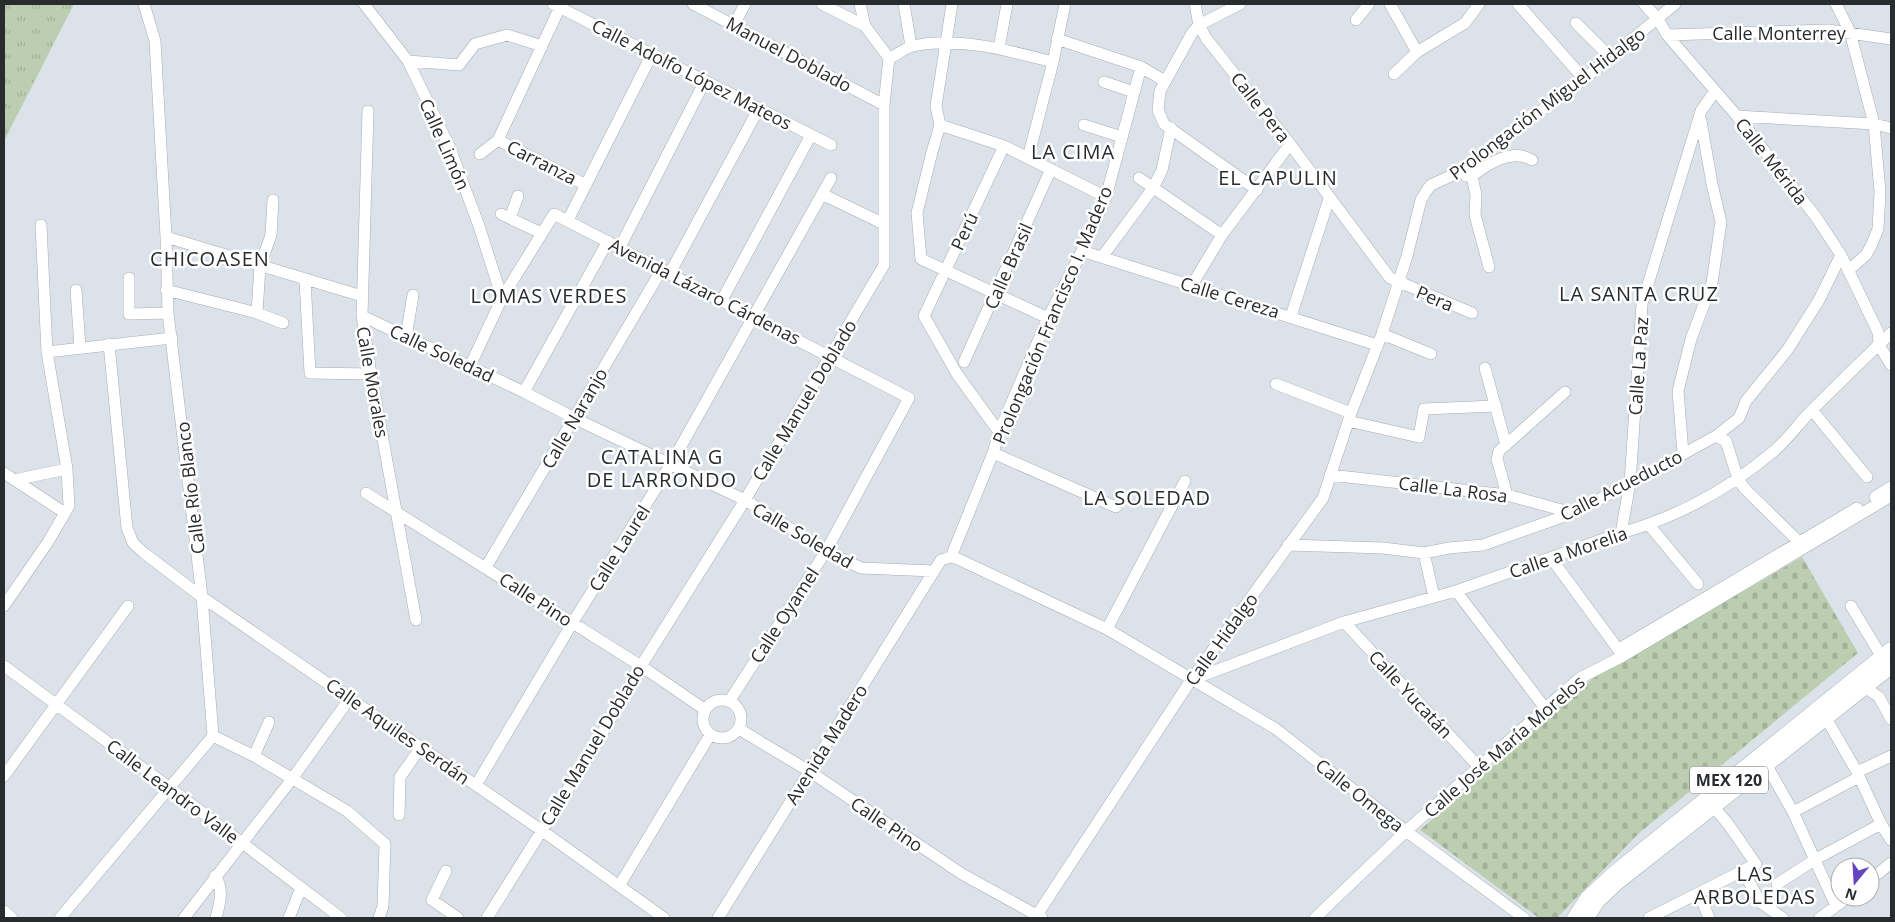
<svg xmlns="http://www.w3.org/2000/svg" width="1895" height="922" viewBox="0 0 1895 922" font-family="'Open Sans',sans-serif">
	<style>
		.cemetery { fill: url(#cemetery-stones) }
		.park { fill: url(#park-tufts) }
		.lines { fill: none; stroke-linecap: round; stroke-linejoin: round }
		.minor-casing { stroke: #a6adb4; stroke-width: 12 }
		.major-casing { stroke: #a6adb4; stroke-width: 15 }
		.minor { stroke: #fff; stroke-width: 11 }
		.major { stroke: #fff; stroke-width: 14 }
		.labels { text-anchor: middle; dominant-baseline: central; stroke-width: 5; stroke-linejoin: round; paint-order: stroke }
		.shield { fill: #fff; stroke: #696b6d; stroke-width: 1 }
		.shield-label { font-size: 16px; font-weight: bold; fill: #292c2f }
		.street-label { font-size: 18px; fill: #292c2f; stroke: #fff }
		.quarter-label { font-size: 20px; letter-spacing: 1px; fill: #292c2f; stroke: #fff }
	</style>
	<defs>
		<pattern id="cemetery-stones" width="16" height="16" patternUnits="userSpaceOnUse" patternTransform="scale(1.25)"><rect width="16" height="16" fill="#bcceb0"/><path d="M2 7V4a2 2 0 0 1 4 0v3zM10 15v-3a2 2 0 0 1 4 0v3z" fill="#a2b198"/></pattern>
		<pattern id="park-tufts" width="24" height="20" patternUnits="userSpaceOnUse" patternTransform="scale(1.25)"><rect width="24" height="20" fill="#bcceb0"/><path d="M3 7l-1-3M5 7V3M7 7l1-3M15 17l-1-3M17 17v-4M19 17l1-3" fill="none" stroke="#a2b198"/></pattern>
	</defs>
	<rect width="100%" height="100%" fill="#dbe2ea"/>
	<path class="cemetery" d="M1802,557L1858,653L1638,834L1557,918H1539L1420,830L1592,679Z"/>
	<path class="park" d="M4,4H74L4,141Z"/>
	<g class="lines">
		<g class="minor-casing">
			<path id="minor" d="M364,4L408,61L450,148L479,226L502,298
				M553,4L831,145
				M693,4L884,105
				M822,4L865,26
				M904,4L911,46
				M952,4L936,106L940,125L932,152L917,213L921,259L1048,318
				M1195,4L1199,25L1206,38L1290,144L1390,278L1472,313
				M1240,4L1199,25L1192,33L1160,91L1158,110L1164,124L1257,190
				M1390,4L1417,52
				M1518,4L1584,79
				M1644,4L1658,19L1667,35L1737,116L1816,217L1841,255L1878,332L1879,345L1891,365
				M1836,4L1850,32L1874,124L1880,192L1878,229L1871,246L1866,255L1848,271
				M1356,20L1369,4
				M1576,23L1610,57
				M734,25L745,4
				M1667,35L1828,30L1891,39
				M1057,39L1141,67L1165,81
				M999,48L1007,4
				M889,58C897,55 905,48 913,46C958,36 1010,51 1053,62
				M408,61L459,65L475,44L507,35L542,46
				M1394,74L1417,52L1465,23L1479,4
				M1104,82L1134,92
				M368,111L362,316L371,374L416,620
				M1737,116L1874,124L1891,128
				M940,125L1004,146L1106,197
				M1084,125L1122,137
				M498,140L560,7
				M498,140L586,185
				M480,154L498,140
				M1028,158L1053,62L1065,4
				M1466,176H1472C1489,163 1512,148 1532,160
				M1472,176L1476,195L1475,215L1489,267
				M1139,178L1222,235
				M822,194L884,224
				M501,214L541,233
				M510,218L518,196
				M568,220L652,54
				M166,237L362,296
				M620,247L705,81
				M1082,251L1377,345
				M1102,257L1153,188L1162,170L1171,128
				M670,273L759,108
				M129,278V314L168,313
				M305,280L310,373L371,374
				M1192,285L1222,235L1290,144
				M76,290L80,347
				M166,290L257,313L283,323
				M722,300L811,135
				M257,313L260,266L271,235L273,200
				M362,316L524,392L574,418L745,500L826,551L861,568L934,571L941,560L951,557L958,559L1107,629L1276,729L1406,831L1524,918
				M1291,316L1329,199
				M1382,334L1431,354
				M406,337L413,295
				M109,344L127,528L133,543L144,553L202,597L541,830L664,918
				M47,352L172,338
				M964,362L1051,169
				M470,366L502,298L554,214L909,398L826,551L730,700
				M1485,368L1506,445
				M1276,384L1351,413
				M524,392L608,241
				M1812,410L1867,477
				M1348,421L1419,437L1424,409L1496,406
				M999,432L957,374L924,316L1004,146
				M1716,436L1726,441L1738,479L1745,489L1799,542
				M993,453L1116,507
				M1683,453L1678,391L1691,339L1712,283L1721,222L1712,184L1701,121
				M4,473L65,513
				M1330,475L1507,495L1573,513
				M14,480L67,469
				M366,493L641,666L704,709
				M1507,495L1497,459L1499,451L1565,392
				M1875,497L1891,487
				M1649,525L1698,584
				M1621,533L1630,483L1642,304L1701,111L1715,91
				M1288,545L1383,548L1424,553L1449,548L1483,545L1573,513L1630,483L1716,436L1739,418L1746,401L1788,349L1819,300L1841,255
				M1424,553L1434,597
				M951,557L993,453L999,432L1048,318L1082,251L1106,197L1141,67
				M1551,558L1623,656
				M486,567L662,269
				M1456,591L1545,708
				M4,606L48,542L69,506L67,469L47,352L41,225
				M1851,606L1886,664
				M1344,622L1478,766
				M1107,629L1185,481
				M1624,646L1857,508
				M4,666L170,788L341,918
				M1191,680L1344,622L1456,591L1621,533C1677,517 1729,489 1774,451C1788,439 1799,423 1812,410C1838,384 1865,358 1891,333
				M1866,688L1879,697L1891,719
				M703 719a19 19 0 1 1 38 0a19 19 0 1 1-38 0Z
				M1826,718L1857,772L1881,824L1891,840
				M739,729L809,771L962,874L1042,918
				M213,736L254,756L347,811L385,844L383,906L379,918
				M254,756L269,722
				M1767,766L1793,812L1836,906
				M1857,772L1891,756
				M4,776L128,606
				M476,785L573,622L671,464L831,178
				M1793,812L1859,777
				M399,815L400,777L421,747
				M446,871L432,900L458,918
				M1743,871L1761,903L1783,918
				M215,876C224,889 220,903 216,918
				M1870,880L1891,863
				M1777,884L1816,859L1881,824
				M619,886L710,735
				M1699,893L1709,918
				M4,911L12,918
				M60,918L213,736L202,597L168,313L166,237L155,41L144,4
				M184,918L292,779L350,698
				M289,918L301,888
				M487,918L593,749L641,666L745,500L884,265V105L889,58L865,26L860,4
				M718,918L934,571
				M1035,918L1191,680L1323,498L1351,413L1382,334L1407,256L1421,200L1427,190L1431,185L1457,173L1584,79L1675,4
				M1315,918L1406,831L1580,678L1623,656L1891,496
				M1649,918L1756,864C1743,847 1724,813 1707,803
				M1820,918L1848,897"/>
		</g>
		<g class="major-casing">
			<path id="major" d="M1574,918L1587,898L1615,872L1891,649
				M1587,918L1598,901L1617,883L1891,667"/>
		</g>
		<use href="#minor" class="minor"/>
		<use href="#major" class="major"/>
	</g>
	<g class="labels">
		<rect class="shield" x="1690" y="766.5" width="78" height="27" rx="4"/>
		<g class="shield-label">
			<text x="1729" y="780">MEX 120</text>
		</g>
		<g class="street-label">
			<text x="1779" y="33">Calle Monterrey</text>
			<text transform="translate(789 54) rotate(28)">Manuel Doblado</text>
			<text transform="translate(692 74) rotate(27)">Calle Adolfo López Mateos</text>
			<text transform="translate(1547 103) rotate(-37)">Prolongación Miguel Hidalgo</text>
			<text transform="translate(1261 107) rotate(52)">Calle Pera</text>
			<text transform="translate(445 144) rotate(66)">Calle Limón</text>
			<text transform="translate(1772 161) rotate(52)">Calle Mérida</text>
			<text transform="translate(542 162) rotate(27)">Carranza</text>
			<text transform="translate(964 231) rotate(-65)">Perú</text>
			<text transform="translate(1008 266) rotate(-66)">Calle Brasil</text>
			<text transform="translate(705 291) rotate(27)">Avenida Lázaro Cárdenas</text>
			<text transform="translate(1230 297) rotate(17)">Calle Cereza</text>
			<text transform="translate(1435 298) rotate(23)">Pera</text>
			<text transform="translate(1052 315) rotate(-67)">Prolongación Francisco I. Madero</text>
			<text transform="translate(442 353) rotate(25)">Calle Soledad</text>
			<text transform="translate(1638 366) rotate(-86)">Calle La Paz</text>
			<text transform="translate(373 382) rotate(80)">Calle Morales</text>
			<text transform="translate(804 400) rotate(-59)">Calle Manuel Doblado</text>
			<text transform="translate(574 418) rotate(-60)">Calle Naranjo</text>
			<text transform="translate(1621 485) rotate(-27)">Calle Acueducto</text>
			<text transform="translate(190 488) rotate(-97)">Calle Río Blanco</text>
			<text transform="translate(1453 489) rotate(7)">Calle La Rosa</text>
			<text transform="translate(803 535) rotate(30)">Calle Soledad</text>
			<text transform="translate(619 548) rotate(-58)">Calle Laurel</text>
			<text transform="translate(1568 552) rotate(-19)">Calle a Morelia</text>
			<text transform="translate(536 599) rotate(33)">Calle Pino</text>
			<text transform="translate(784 615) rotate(-57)">Calle Oyamel</text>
			<text transform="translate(1221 639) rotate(-54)">Calle Hidalgo</text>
			<text transform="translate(1411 694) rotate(47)">Calle Yucatán</text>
			<text transform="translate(398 731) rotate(35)">Calle Aquiles Serdán</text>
			<text transform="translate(826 744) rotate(-58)">Avenida Madero</text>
			<text transform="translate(592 745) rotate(-59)">Calle Manuel Doblado</text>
			<text transform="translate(1504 746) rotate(-41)">Calle José María Morelos</text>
			<text transform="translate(173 791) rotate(37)">Calle Leandro Valle</text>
			<text transform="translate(1360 795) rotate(38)">Calle Omega</text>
			<text transform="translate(887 824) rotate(34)">Calle Pino</text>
		</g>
		<g class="quarter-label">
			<text x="1073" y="151">LA CIMA</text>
			<text x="1278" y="177">EL CAPULIN</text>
			<text x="210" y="258">CHICOASEN</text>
			<text x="1639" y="293">LA SANTA CRUZ</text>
			<text x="549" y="295">LOMAS VERDES</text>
			<text x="662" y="456">CATALINA G<tspan x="662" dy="23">DE LARRONDO</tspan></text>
			<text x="1147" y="497">LA SOLEDAD</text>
			<text x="1755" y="873">LAS<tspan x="1755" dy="23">ARBOLEDAS</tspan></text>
		</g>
	</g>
	<rect width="1895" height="922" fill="none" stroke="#292c2f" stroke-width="10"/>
	<g transform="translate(1855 882) rotate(198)"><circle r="24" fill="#ffffff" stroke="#a9abac"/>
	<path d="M0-4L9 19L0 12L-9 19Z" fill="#6544bd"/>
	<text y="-8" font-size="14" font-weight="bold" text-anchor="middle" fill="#292c2f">N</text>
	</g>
</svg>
